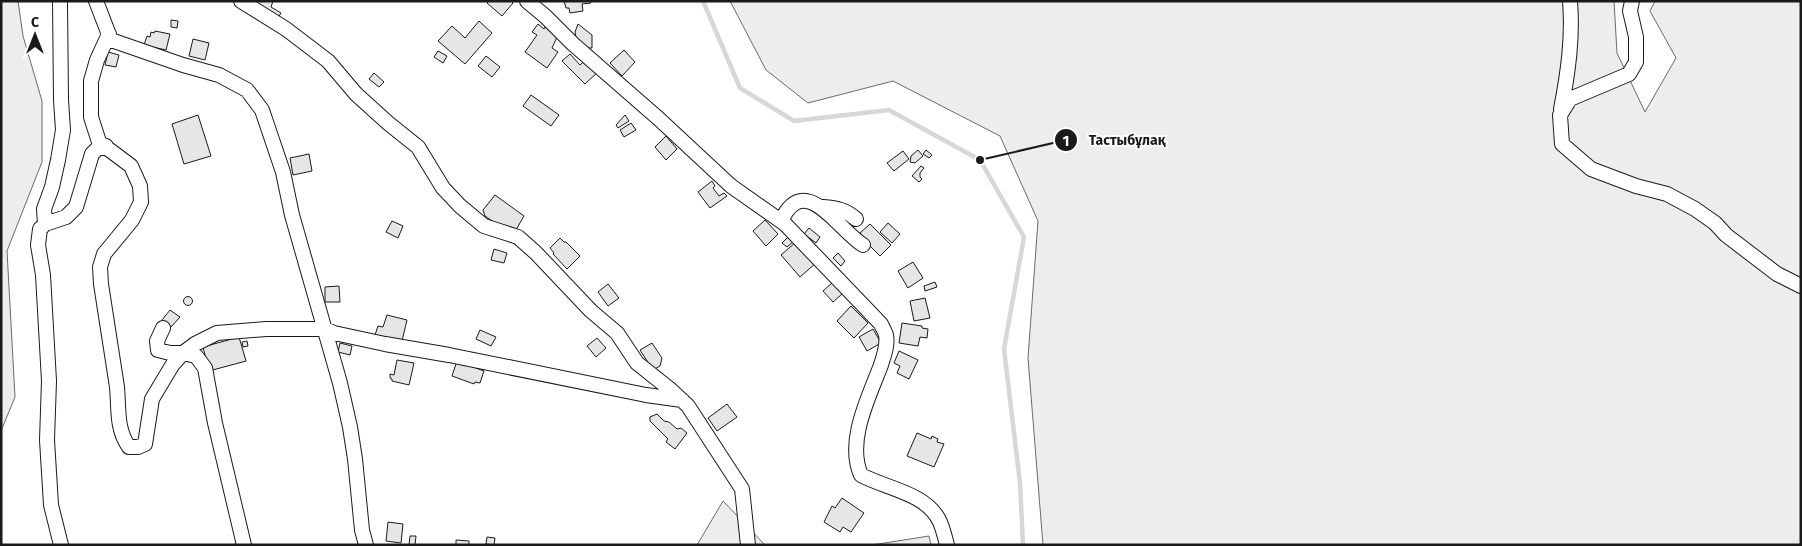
<svg xmlns="http://www.w3.org/2000/svg" width="1802" height="546" viewBox="0 0 1802 546" font-family="'Fira Sans',sans-serif">
	<style>
		.green { fill: #ededed; stroke: #6a6a6a }
		.lines { fill: none; stroke-linecap: round; stroke-linejoin: round }
		.stream { stroke: #d7d7d7; stroke-width: 4.5 }
		.building { fill: #e6e6e6; stroke: #1a1a1a }
		.minor-casing { stroke: #1a1a1a; stroke-width: 16 }
		.minor { stroke: #fff; stroke-width: 14 }
		.leader { fill: none; stroke: #1a1a1a; stroke-width: 2 }
		.callout-dot { fill: #1a1a1a; stroke: #fff; stroke-width: 2 }
		.mark-label { font-size: 15px; text-anchor: middle; font-weight: bold; fill: #fff }
		.callout-label { font-size: 14px; text-anchor: middle; font-weight: bold; fill: #1a1a1a; stroke: #fff; stroke-width: 4; stroke-linejoin: round; paint-order: stroke }
	</style>
	<rect width="100%" height="100%" fill="#fff"/>
	<path class="green" d="M1,1H18L23,36L42,101V162L7,251L15,397L1,431Z
		M730,1H1614L1617,53L1645,112L1676,58L1650,11L1655,1H1801V545H1043L1028,358L1038,221L1000,136L893,81L808,103L766,70Z
		M723,501L765,545H697Z
		M929,536L931,545H872Z"/>
	<g class="lines">
		<path class="stream" d="M703,1L740,88L794,121L889,110L980,160L1024,237L1004,349L1020,483L1023,545"/>
	</g>
	<path class="building" d="M251,1H273L271,7L281,13L278,18Z
		M489,1H511L513,3L502,16L487,3Z
		M564,1H590L591,3L582,4L583,11L570,13L569,8H566Z
		M171,20L178,21L177,28L171,27Z
		M479,21L492,33L465,64L438,41L452,26L465,38Z
		M538,24L544,29L545,27L557,37L552,48L558,52L547,68L525,52L537,35L532,32Z
		M578,24L592,35V48H586L576,38L575,32Z
		M155,31L170,34L166,50L144,45L147,36L150,37L151,32L154,33Z
		M193,39L209,43L205,60L189,56Z
		M624,50L635,62L622,76L610,63Z
		M438,51L447,56L443,63L434,57Z
		M108,52L119,55L116,67L105,65Z
		M570,54L580,65L587,59L599,71L585,84L562,61Z
		M486,56L500,67L492,77L478,66Z
		M374,73L384,82L379,87L369,79Z
		M531,95L559,115L551,126L523,106Z
		M198,115L211,156L184,164L172,124Z
		M625,115L629,121L618,128L616,125Z
		M631,123L636,130L624,137L620,130Z
		M666,136L677,149L666,160L655,147Z
		M918,150L923,156L915,163L910,162L911,156Z
		M926,150L932,155L929,158L923,154Z
		M903,151L909,159L894,171L887,163Z
		M309,154L312,171L293,175L290,158Z
		M921,166L924,168L920,173V177L922,179L919,182L912,176Z
		M712,181L715,186L713,188L719,196L724,193L727,196L710,208L698,192Z
		M495,195L524,216L513,235L485,216L483,210Z
		M765,220L778,234L766,246L753,231Z
		M392,221L403,226L398,238L386,232Z
		M888,223L900,234L892,243L880,232Z
		M870,224L891,245L880,256L866,242L867,240L860,233Z
		M809,228L820,237L816,243L804,234Z
		M789,236L794,241L787,247L782,243Z
		M560,238L564,242H566L580,256L567,269L553,254L554,253L550,248Z
		M797,241L816,263L800,277L781,255Z
		M494,249L507,253L504,263L491,260Z
		M838,253L845,261L841,266L833,258Z
		M913,262L923,278L908,288L898,271Z
		M833,282L842,294L833,302L823,291Z
		M935,282L937,287L925,291L924,286Z
		M608,284L619,298L608,306L598,292Z
		M339,286L340,302H325V287Z
		M183.5 301a4.5 4.5 0 1 1 9 0a4.5 4.5 0 1 1-9 0Z
		M925,298L930,318L914,321L910,301Z
		M851,306L868,323L854,338L837,321Z
		M170,310L180,317L171,327L162,320Z
		M387,315L407,320L401,345L374,338L378,326L383,327Z
		M902,323L922,326V328L928,329L927,338L920,337L918,346L899,343Z
		M873,329L881,343L867,351L859,337Z
		M480,330L496,337L491,346L476,339Z
		M239,337L246,361L209,371L203,347Z
		M597,338L606,348L596,357L587,346Z
		M247,341L248,346L243,347L242,342Z
		M340,343L352,346L350,355L338,352Z
		M652,343L662,358L660,366L653,370L640,350Z
		M899,351L918,360L909,379L897,373L900,366L894,363Z
		M397,360L414,363L409,385L392,381V379L390,378V374L394,375Z
		M457,361L484,371L480,383L475,382L474,384L452,376Z
		M727,404L737,417L717,431L708,418Z
		M657,414L664,421L669,422L677,429L681,428L687,433L675,449L666,442L668,439L650,421V417Z
		M917,433L931,439L932,436L938,439L937,442L944,444L934,467L907,456Z
		M842,498L864,513L851,532L843,527L840,532L824,522L832,506L835,508Z
		M388,522L403,524L401,543L386,541Z
		M410,536H416L415,545H409Z
		M487,537L495,538L494,545L486,544Z
		M456,540L469,541V545H456Z"/>
	<g class="lines">
		<g class="minor-casing">
			<path id="minor" d="M96,1L111,40L183,65L219,75L247,90L262,110L283,172L292,215L340,383L350,427L355,459L362,530L366,545
				M241,1L286,29L328,61L356,94L388,123L418,147L443,188L460,206L484,226L518,237L536,253L591,311L617,333L637,363L671,390L688,406L742,489L748,545
				M527,1L545,16L573,44L659,119L731,186L785,224L881,324C882,327 885,331 886,335C888,345 884,355 881,365C869,397 846,441 861,475C887,489 927,493 940,522C943,529 945,537 947,545
				M1632,1L1630,11L1636,37V62L1629,74L1570,99L1560,115L1562,144L1591,169L1636,186L1667,194L1695,209L1715,223L1726,235L1777,274L1801,286
				M109,34L97,60L91,81V117L99,142L131,166L140,186L141,202L132,220L104,254L100,267L101,284C106,318 112,353 117,387C119,408 116,429 129,447H138L145,444L152,399L173,364L183,353L195,344L217,333L266,329H325L334,333L385,344L449,355L646,395L682,400
				M1561,109C1568,73 1573,38 1570,1
				M823,207C837,208 846,210 856,219
				M781,221C805,170 838,230 863,245
				M45,224L44,209L52,187L58,160L63,130L61,100L60,1
				M163,328L157,341L158,350L170,353H183L196,356L205,368L215,423L244,545
				M61,545L51,505L47,440L49,381L43,275L38,245L40,229L45,224L66,217L76,207L92,154L97,149L106,146"/>
		</g>
		<use href="#minor" class="minor"/>
	</g>
	<path class="leader" d="M980 160L1066 140"/>
	<g class="callout-dot">
		<circle cx="980" cy="160" r="5"/>
		<circle cx="1066" cy="140" r="12"/>
	</g>
	<g class="mark-label">
		<text x="1066" y="146">1</text>
	</g>
	<g class="callout-label">
		<text x="1127" y="145">Тастыбұлақ</text>
	</g>
	<rect width="1802" height="546" fill="none" stroke="#1a1a1a" stroke-width="5"/>
	<g transform="translate(35 35)" stroke="#ffffff" stroke-width="4" paint-order="stroke">
	<path d="M0-4L9 19L0 12L-9 19Z" fill="#1a1a1a"/>
	<text y="-8" font-size="14" font-weight="bold" text-anchor="middle" fill="#1a1a1a">С</text>
	</g>
</svg>
